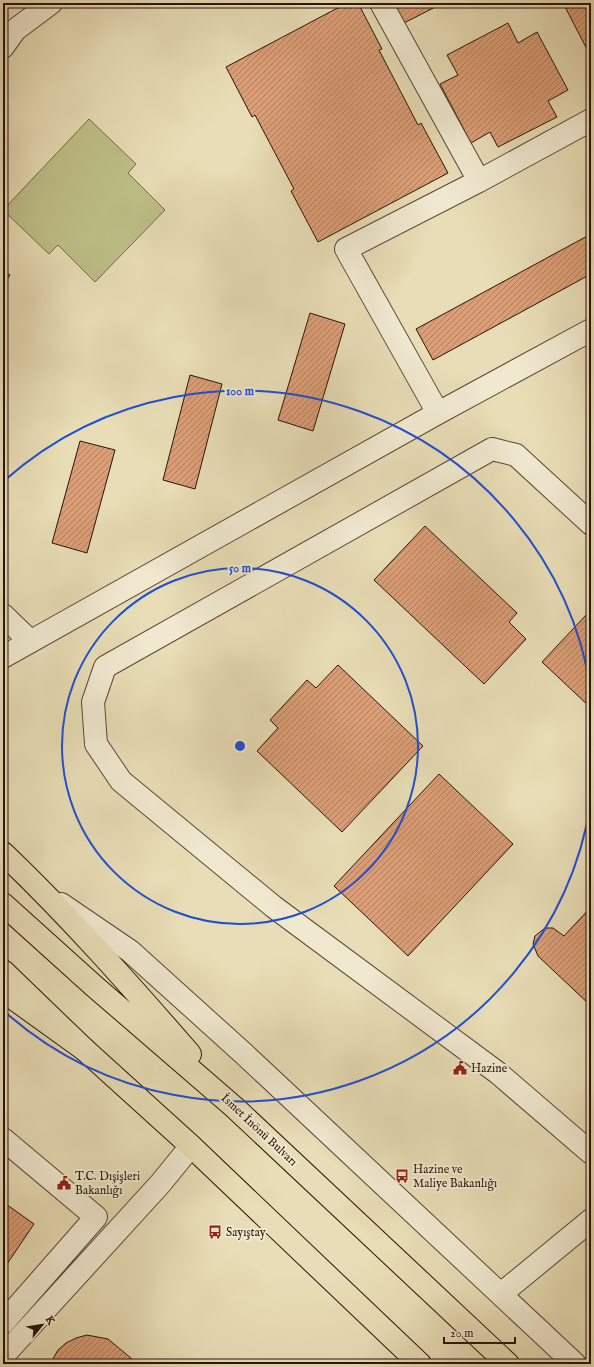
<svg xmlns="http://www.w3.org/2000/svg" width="594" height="1367" viewBox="0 0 594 1367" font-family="'IM FELL English',serif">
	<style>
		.pitch { fill: #bebf88; stroke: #746948 }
		.building { fill: url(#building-hatch); stroke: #291307 }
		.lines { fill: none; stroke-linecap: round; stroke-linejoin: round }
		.minor-casing { stroke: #594633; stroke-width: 24 }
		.major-casing { stroke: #291307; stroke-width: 24 }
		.highway-casing { stroke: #291307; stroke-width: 24 }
		.minor { stroke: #f0e9d0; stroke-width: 22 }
		.major { stroke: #e8ddb6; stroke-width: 22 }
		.highway { stroke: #e8ddb6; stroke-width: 22 }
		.ring { fill: none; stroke: #1d4ed8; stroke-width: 2 }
		.labels { text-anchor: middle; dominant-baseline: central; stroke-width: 4; stroke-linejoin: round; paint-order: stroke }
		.poi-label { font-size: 12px; fill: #291307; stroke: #f0e9d0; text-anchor: start }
		.street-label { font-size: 12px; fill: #291307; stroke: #f0e9d0 }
		.centre { fill: #1d4ed8; stroke: #f0e9d0; stroke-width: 2 }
		.ring-label { font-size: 12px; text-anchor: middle; font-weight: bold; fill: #1d4ed8; stroke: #f0e9d0; stroke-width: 4; stroke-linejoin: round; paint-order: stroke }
	</style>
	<defs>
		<pattern id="building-hatch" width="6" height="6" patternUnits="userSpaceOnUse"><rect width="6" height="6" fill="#da9f78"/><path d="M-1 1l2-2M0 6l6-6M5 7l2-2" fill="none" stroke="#b18060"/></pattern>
	</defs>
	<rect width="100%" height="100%" fill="#e8ddb6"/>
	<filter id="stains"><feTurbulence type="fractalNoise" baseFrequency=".005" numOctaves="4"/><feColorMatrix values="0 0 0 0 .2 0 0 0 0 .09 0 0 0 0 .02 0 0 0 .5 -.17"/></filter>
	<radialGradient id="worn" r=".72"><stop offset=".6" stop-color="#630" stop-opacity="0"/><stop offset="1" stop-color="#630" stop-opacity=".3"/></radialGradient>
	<path class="pitch" d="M89,119L136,164L128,173L165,210L95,282L58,245L49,254L3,210Z"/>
	<path class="building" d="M347,3H358L382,49L379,50L418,125L421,123L448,173L318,242L291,191L294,189L255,115L252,117L226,67Z
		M394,3H443L404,23Z
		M563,3H591V57Z
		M508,23L518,43L537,32L568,90L548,101L557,117L498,147L490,132L471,143L440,84L458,75L447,55Z
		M591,234V274L433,360L416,329Z
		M3,270L10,275L3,286Z
		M310,313L345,324L313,431L278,420Z
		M190,375L222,384L195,489L163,480Z
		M80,441L115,450L87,553L52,543Z
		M425,526L517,613L509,622L526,639L484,684L374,580Z
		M588,613L591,616V708L542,662Z
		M338,665L423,746L342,832L257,751L278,728L270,720L307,680L316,688Z
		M439,774L513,844L408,956L334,886Z
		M591,907V1006L538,956L533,944L535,936L545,928H553L564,936Z
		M3,1202L34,1224L3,1270Z
		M87,1335L108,1339L138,1364H50L58,1350L66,1343L76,1338Z"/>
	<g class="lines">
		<g class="minor-casing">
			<path id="minor" d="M381,3L479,181
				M3,47L15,30L51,3
				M438,413L346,249L479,181L591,120
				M591,524L516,455L492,449L105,667L93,702L96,744L121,781L274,907L498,1073L591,1153
				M3,615L30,641
				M3,657L438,413L591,330
				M61,904L130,951L243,1053L575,1364
				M3,1139L96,1217L3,1323
				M501,1294L591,1220
				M3,1356L160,1184L191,1146"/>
		</g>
		<g class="major-casing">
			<path id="major" d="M3,853C69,916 130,985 190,1054
				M3,904L94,986L234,1107L508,1364
				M3,971L85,1050L191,1146L420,1364"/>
		</g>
		<g class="highway-casing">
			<path id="highway" d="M3,991L85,1050"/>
		</g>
		<use href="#minor" class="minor"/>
		<use href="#major" class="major"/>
		<use href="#highway" class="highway"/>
	</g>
	<g class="ring">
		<circle cx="240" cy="746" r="178"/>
		<path d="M591 802A355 355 0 0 1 5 1012M5 480A355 355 0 0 1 591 690"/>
	</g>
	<defs>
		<g id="civic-bare" transform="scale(1.08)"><path d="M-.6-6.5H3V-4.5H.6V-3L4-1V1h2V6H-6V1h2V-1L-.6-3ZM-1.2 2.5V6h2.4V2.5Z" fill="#8f2418" stroke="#f0e9d0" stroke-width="2.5" paint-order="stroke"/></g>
		<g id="bus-bare" transform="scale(1.08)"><path d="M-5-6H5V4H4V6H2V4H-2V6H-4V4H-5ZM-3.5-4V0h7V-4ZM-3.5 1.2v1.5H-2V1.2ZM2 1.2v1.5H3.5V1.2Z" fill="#8f2418" stroke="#f0e9d0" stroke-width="2.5" paint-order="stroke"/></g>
	</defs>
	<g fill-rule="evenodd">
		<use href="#civic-bare" x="460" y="1068"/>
		<use href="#bus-bare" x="402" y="1176"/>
		<use href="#civic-bare" x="64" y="1183"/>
		<use href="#bus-bare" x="215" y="1232"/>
	</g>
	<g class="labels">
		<g class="poi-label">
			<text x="471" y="1068">Hazine</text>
			<text x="413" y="1169">Hazine ve<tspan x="413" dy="14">Maliye Bakanlığı</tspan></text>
			<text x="75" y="1176">T.C. Dışişleri<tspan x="75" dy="14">Bakanlığı</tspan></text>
			<text x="226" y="1232">Sayıştay</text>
		</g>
		<g class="street-label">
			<text transform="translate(259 1130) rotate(43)">İsmet İnönü Bulvarı</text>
		</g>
	</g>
	<circle cx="240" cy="746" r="6" class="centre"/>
	<g class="ring-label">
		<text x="240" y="395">100 m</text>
		<text x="240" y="572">50 m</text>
	</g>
	<rect width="594" height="1367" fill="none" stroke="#e8ddb6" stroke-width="16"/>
	<rect x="4" y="4" width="586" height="1359" fill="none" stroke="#291307" stroke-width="2"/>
	<rect x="8" y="8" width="578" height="1351" fill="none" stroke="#291307"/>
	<g transform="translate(42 1325) rotate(60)" stroke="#f0e9d0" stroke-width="3" paint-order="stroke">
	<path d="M0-3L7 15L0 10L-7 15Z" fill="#291307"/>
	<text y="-6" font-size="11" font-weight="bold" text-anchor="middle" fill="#291307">K</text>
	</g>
	<path d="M444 1337v6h71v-6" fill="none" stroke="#291307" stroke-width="2"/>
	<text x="450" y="1337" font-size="12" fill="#291307" stroke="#f0e9d0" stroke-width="3" paint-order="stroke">20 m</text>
	<rect width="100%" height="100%" filter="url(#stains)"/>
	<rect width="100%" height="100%" fill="url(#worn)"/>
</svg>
